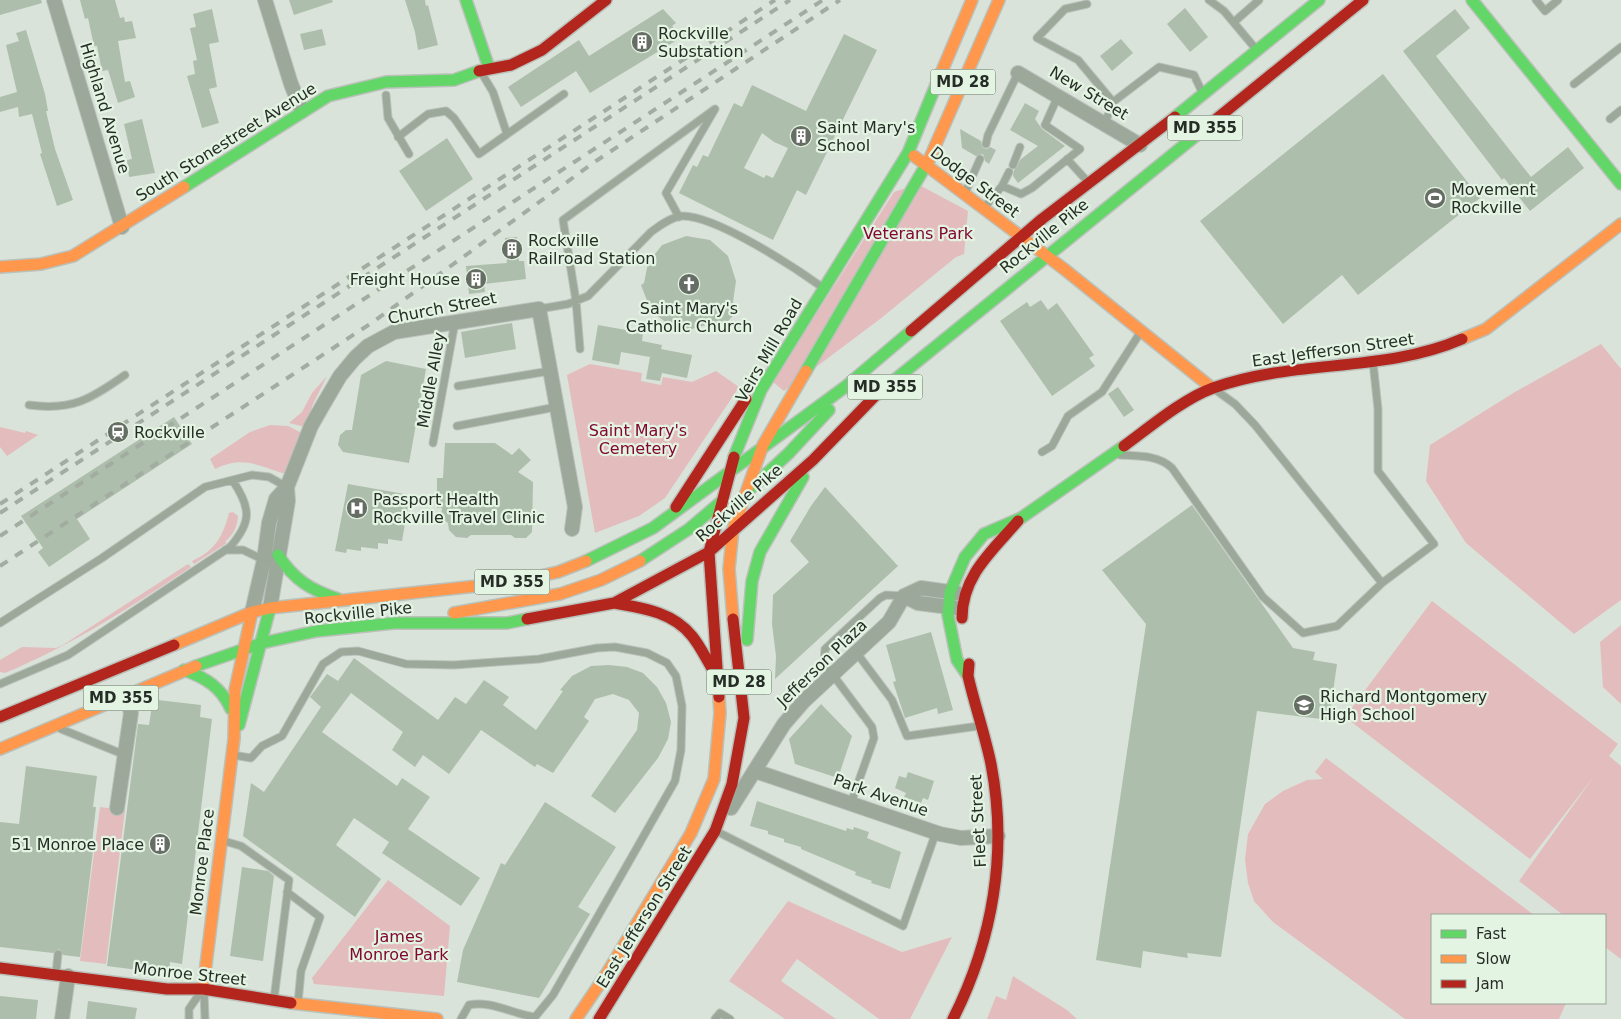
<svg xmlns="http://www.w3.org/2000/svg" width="1621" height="1019" viewBox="0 0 1621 1019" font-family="'DejaVu Sans',sans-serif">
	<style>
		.green { fill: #e3bcbe }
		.building { fill: #adbeac; fill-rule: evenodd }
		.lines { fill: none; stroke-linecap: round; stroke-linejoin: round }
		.lane-casing { stroke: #bac1ba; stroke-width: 9 }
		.street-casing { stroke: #bac1ba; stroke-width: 16 }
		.fast-casing { stroke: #bac1ba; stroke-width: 14 }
		.slow-casing { stroke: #bac1ba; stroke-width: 14 }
		.jam-casing { stroke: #bac1ba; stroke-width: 14 }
		.lane { stroke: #9ba89a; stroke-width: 7 }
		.street { stroke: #9ba89a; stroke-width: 14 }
		.fast { stroke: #63d668; stroke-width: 11 }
		.slow { stroke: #ff974d; stroke-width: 11 }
		.jam { stroke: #b3261e; stroke-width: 11 }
		.rail { stroke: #a2aca1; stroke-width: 4; stroke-dasharray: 9 9; stroke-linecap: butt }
		.labels { text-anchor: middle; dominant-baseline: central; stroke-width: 4.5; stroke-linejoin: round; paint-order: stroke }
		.shield { fill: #e3f4e2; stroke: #5f695e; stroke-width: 1 }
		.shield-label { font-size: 15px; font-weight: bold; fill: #262d26 }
		.poi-label { font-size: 16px; fill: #262d26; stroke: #e3f4e2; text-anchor: start }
		.street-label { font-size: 16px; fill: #262d26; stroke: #e3f4e2 }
		.park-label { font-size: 16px; fill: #830732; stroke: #e3f4e2 }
	</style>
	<rect width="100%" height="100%" fill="#dae3d9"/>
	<path class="green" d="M921,183V186L968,211L964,254L956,257L880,319L784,391L773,382L894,192Z
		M1601,344L1621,369V600L1574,634L1466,543L1426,481L1430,445L1515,392Z
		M590,364L642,373L641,381L661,385L663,377L692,382L716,371L739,387L665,498L639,516L595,533L567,375Z
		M327,376L313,404L305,427L289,423L302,412L312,393Z
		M270,425L288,426L300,432L301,436L286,474C258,466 244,455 215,469L210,459L250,432Z
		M0,427L25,433L26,431L38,435L7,456L0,447Z
		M233,512L238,516C237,527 234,534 225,542L227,543L194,564L192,561C215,551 223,536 229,513Z
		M188,564L191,567C131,607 72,645 5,673L0,672V660L22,647L56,648L63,645Z
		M1432,601L1618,744L1609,756L1621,766V959L1605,947V915H1563L1519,881L1595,775L1530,859L1345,717Z
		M1621,625V704L1603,687L1600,642Z
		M1326,758L1534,915H1432V1003H1566L1559,1019H1405L1273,922L1254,901L1248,883L1245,859L1248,834L1265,804L1283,791L1307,780L1323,779L1315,772Z
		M100,807L125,810L106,964L80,961Z
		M388,880L450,926L444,996L314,984L312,978Z
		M788,901L902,952L952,937L910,1019H879L797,959L781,981L836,1019H785L729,981Z
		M1013,976L1067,1010L1077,1019H987L996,996L1006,1000Z"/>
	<path class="building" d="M0,0H41L42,3L0,15Z
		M80,0H115L120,18L124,17L125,22L132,21L136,38L118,41L125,82L130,81L135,97L118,103L108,70L102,71L97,46H94L88,18L85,19Z
		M289,0H332L333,2L294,15Z
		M405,0H425L426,6L428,5L438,45L418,50L415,32Z
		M1185,8L1208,37L1190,52L1167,24Z
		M212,9L219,42L209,44L217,87L209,89L219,123L202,128L187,76L195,74L193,61L197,60L190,28L196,27L193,14Z
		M663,9L676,23L672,26L682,37L590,93L576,71L521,107L508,87L579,40L589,56Z
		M1455,9L1470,28L1436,56L1531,177L1568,147L1584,168L1530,211L1504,178L1502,180L1403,51Z
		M322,29L326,45L304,50L300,34Z
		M26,30L45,94L48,111H46L55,149L73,200L57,206L40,154L42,153L32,114L19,117L18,107L0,112V97L17,92L6,45L19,41L16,33Z
		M844,34L877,50L806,195L797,190L773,240L679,193L693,165L697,167L703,155L708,157L734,103L742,107L752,85L806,111ZM762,133L774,142L788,148L773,178L766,175L764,178L744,168Z
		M1121,39L1133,53L1112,71L1100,56Z
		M1383,74L1480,198L1358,295L1342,275L1283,324L1200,221Z
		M1025,103L1039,111L1035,119L1042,129L1065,146L1018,183L1013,176L1014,170L1021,159L1038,146L1010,130Z
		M142,119L155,173L129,177L127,160L132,159L124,124Z
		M960,129L981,141L983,148L987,149L990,147L996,150L989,164L985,161L983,154L976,156L962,148Z
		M447,138L473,179L426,211L399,171Z
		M686,236L710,240L728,256L736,281L733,302L739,309L722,328L712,323L692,329V333L676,330L651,311L641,285L644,283L648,263L662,245Z
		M517,237L519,261H524L526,279L484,284L485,292L469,294L466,266L507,263L505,238Z
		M1041,300L1048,310L1057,303L1094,355L1089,358L1095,366L1052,396L1000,321L1027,302L1030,307Z
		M512,323L516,349L465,358L461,332Z
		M598,325L643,333L642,341L662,345L661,349L692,355L687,378L662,373L660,381L646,379L650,357L621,352L619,365L592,360Z
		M386,361L426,369L409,463L343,452L338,445L340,435L346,430H352L361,375Z
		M1118,387L1134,410L1124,417L1108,394Z
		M174,417L192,444L77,519L90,539L49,567L38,552L43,548L21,516Z
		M445,443H495L512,455L519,448L531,460L518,472L533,482L532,532L526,538H515L511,535H471L467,538L456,537L449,530L448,523L441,517L442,508H437V478H443Z
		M348,484L410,495L402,541L388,539V544L378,543V549L361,547V551L347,549L346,553L335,551Z
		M825,487L898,566L775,679L776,656L772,624L773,595L809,562L790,541L811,506Z
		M1192,505L1293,648L1315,652L1313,660L1337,664L1329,720L1257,711L1221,957L1187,953L1188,958L1143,951L1141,968L1096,960L1146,624L1102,570Z
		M931,632L953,710L938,714L937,708L905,718L893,682L896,681L886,645Z
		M354,658L438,720L455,697L466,704L484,680L509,697L503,705L536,730L563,691L560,690L572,676L591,666L609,665L627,667L643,673L657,687L666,703L671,722L668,739L658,758L615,813L591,796L637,730L639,713L629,700L613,694L595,699L584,717L589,721L553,773L537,764L535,767L481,730L449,774L423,755L415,767L392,750L403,732L351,693L322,732L397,786L402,778L430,797L408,829L480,878L461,906L382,853L389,842L354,818L336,845L381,879L355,917L243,836L251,783L264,792L321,707L310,697L327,674L338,681Z
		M158,700L201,705L200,717L212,719L182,964L170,962L169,974L107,966L138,724L149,725L152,705Z
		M821,704L852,736L838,778L795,764L789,739Z
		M26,766L97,776L93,807H96L92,843H94L80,957L63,955L59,949L53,953L0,947V822L19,824Z
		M908,772L934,781L928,800L923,798L921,803L904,797L906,793L895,788L899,776L906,778Z
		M757,801L846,831L847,828L853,830L854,827L869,832L867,838L901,852L890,889L871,883L872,881L855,875L856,872L801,849V847L784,842V839L768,834V831L750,826Z
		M545,802L616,847L578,907L590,914L539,998L457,982L463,950L501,863L505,865Z
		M242,867L268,871L274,876L263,961L230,956Z
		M0,996L38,1000L36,1019H0Z
		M88,1001L137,1008L135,1019H86Z"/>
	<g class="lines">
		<g class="lane-casing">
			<path id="lane" d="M1209,0L1224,11L1255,48
				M1536,0L1545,11L1558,0
				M1087,4L1065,9L1037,38L1078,60L1113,102L1105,123
				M1234,22L1259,0
				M481,72L493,92L507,134
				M1574,84L1621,47
				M386,95L388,118L409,154
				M1113,102L1159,67L1194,75L1202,92
				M1610,119L1621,110
				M398,137L428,114L446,111L454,118L479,154L564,94
				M986,144L988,135L1018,73
				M1067,159L1088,182
				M1013,165L1020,147
				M1002,186L1021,194L1032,188L1080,149L1045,125L1058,96
				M965,193L980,159
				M984,208L1002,186L1009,172
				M539,309L568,304L588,296L651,232C659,226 671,217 682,216C715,215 794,267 822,287
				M580,349L576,301L563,220L715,109L666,193L679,217
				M458,386L550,371
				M1217,391L1235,404L1255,425L1382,583
				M29,405C72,411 91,399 125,375
				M457,426L556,407
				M433,443L455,322
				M1042,452L1052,446L1068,416L1102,392L1140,333
				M1120,455C1138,456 1158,455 1172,468L1263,597L1303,633L1337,626L1382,583L1434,544L1378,471V409L1373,362
				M225,550H243L264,560
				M0,623L102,558L205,487L252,475L269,477L287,487
				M856,652L892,700L907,736L979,726
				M0,684L68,655L230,547C252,522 251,508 233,481
				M61,729L125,755
				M233,755L251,758L262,746L282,736L323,664L341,652L358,651L406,664L454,665L539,659L597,648L615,647L647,653L667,663L676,676L682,706L681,750L675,781L553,995L535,1017C513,1014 490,1000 469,1005L461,1019
				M851,803L874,738L872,727L824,663L825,649L880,598L886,595L904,596
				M718,832L903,926L936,832
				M224,841L241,846L289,880L274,999
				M287,892L320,917L301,971L298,1003
				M56,974L58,954
				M204,992L205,1019
				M189,1019V1009L200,993
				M715,1019L720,1013L730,1019"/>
		</g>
		<g class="street-casing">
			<path id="street" d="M54,0L122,227
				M265,0L291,84L302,111
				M1018,73L1140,145
				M904,596L918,603L957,608
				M270,608L288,501L287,487
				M252,612L264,560L269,523L276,499L287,487L311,426L323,405L340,376L355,358L368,346L394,332L539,309L575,507L572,529
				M755,771L940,834L961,838L998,836
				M117,808L131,713L126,695
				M731,808L784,724L804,701L889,622L904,596L921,588L957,593
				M62,1019L68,976"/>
		</g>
		<g class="fast-casing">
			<path id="fast" d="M466,0L489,68
				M1472,0L1621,184
				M1175,117L1319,0
				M184,187L328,96L386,82L454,80L479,71
				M806,371L929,160
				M876,395L1209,125
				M734,457L761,390L908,153L936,85
				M749,490L789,453L829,410
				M278,555C294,580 311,590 338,599
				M586,561L653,528L845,387L911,331
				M640,561L689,529L722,501
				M747,640L752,581L760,552L803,477
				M196,666L262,643L317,631L394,623H507L527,619
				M184,670C206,678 221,687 231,709
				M968,676L957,660L948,615L950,592L965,557L984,534L1021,518L1124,446
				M239,725L270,608"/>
		</g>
		<g class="slow-casing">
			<path id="slow" d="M936,85L972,0
				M914,156L1064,269L1212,388
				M929,160L999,0
				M0,267L41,264L73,256L184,187
				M1462,339L1486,329L1621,224
				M454,613L560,594L601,580L640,561
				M733,619L729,569L733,529L763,445L806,371
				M174,645L252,612L270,608L514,582L558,572L586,561
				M0,749L196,666
				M203,989L234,739L235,690L252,612
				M291,1003L437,1019
				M576,1019L607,973L691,833L714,779L720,713L719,697"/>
		</g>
		<g class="jam-casing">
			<path id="jam" d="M479,71L511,65L542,50L606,0
				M1209,125L1363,0
				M911,331L1042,219L1175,117
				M1124,446C1150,427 1183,399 1213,388C1293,359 1384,373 1462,339
				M676,507L746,399
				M614,603C643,608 673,612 692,636C701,647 707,661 715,673
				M962,618C962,576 992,551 1018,521
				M527,619L614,603L709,552L813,460L876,395
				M719,697L709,552L734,457
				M0,717L174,645
				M0,968L167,989H203L291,1003
				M599,1019L715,831L732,784L744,718L733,619
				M953,1019C993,940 1008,852 991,764C985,735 975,706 968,676L969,664"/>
		</g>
		<use href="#lane" class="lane"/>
		<use href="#street" class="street"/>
		<use href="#fast" class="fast"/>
		<use href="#slow" class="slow"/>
		<use href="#jam" class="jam"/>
		<path class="rail" d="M0,504L775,0
			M0,513L790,0
			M0,536L823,0
			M0,566L373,322L596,161L840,0"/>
	</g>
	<defs>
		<g id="building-disc" transform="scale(1.125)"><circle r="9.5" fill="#656d65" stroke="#e3f4e2"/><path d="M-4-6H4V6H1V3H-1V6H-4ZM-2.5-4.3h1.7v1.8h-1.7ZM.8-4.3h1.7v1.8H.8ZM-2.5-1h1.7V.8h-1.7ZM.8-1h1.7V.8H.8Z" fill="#fff"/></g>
		<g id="stadium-disc" transform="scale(1.125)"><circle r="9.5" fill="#656d65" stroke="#e3f4e2"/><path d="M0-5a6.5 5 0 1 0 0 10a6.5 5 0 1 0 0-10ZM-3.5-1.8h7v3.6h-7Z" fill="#fff"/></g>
		<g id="church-disc" transform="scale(1.125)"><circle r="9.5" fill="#656d65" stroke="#e3f4e2"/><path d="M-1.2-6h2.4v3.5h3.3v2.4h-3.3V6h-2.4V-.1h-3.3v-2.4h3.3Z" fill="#fff"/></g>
		<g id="station-disc" transform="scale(1.125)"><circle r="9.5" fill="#656d65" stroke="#e3f4e2"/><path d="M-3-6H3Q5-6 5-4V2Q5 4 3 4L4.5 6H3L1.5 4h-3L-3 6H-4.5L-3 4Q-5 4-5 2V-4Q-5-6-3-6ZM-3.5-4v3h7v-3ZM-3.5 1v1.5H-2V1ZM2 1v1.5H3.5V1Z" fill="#fff"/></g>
		<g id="hospital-disc" transform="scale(1.125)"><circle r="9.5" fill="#656d65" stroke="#e3f4e2"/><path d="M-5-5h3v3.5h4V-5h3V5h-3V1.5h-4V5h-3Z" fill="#fff"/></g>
		<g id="school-disc" transform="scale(1.125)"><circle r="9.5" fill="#656d65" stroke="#e3f4e2"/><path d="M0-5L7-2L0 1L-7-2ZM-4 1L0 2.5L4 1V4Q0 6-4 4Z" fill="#fff"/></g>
	</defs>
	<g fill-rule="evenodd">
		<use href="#building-disc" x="642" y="42"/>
		<use href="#building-disc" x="801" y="136"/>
		<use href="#stadium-disc" x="1435" y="198"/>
		<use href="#building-disc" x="512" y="249"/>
		<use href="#building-disc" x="476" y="279"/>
		<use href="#church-disc" x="689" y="284"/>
		<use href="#station-disc" x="118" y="432"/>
		<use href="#hospital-disc" x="357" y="508"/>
		<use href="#school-disc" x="1304" y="705"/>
		<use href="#building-disc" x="160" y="844"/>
	</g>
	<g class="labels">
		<g class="shield">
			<rect x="930.5" y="69.5" width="65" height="25" rx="4"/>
			<rect x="1167.5" y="115.5" width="75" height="25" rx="4"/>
			<rect x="847.5" y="374.5" width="75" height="25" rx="4"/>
			<rect x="474.5" y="569.5" width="75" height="25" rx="4"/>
			<rect x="706.5" y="669.5" width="65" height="25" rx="4"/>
			<rect x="83.5" y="685.5" width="75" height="25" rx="4"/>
		</g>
		<g class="shield-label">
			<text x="963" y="82">MD 28</text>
			<text x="1205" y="128">MD 355</text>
			<text x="885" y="387">MD 355</text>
			<text x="512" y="582">MD 355</text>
			<text x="739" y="682">MD 28</text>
			<text x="121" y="698">MD 355</text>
		</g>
		<g class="poi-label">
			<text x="658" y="33">Rockville<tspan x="658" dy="18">Substation</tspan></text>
			<text x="817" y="127">Saint Mary's<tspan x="817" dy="18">School</tspan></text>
			<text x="1451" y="189">Movement<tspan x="1451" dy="18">Rockville</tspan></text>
			<text x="528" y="240">Rockville<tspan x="528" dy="18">Railroad Station</tspan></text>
			<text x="460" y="279" text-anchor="end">Freight House</text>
			<text x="689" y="308" text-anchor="middle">Saint Mary's<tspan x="689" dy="18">Catholic Church</tspan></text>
			<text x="134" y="432">Rockville</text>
			<text x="373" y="499">Passport Health<tspan x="373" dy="18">Rockville Travel Clinic</tspan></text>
			<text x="1320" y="696">Richard Montgomery<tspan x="1320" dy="18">High School</tspan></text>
			<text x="144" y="844" text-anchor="end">51 Monroe Place</text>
		</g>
		<g class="street-label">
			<text transform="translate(1089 93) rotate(31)">New Street</text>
			<text transform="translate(105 108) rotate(73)">Highland Avenue</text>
			<text transform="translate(226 142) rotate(-32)">South Stonestreet Avenue</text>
			<text transform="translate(975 182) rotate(37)">Dodge Street</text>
			<text transform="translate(1044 236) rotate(-39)">Rockville Pike</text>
			<text transform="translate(442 308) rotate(-11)">Church Street</text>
			<text transform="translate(769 350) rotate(-60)">Veirs Mill Road</text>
			<text transform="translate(1333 350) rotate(-8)">East Jefferson Street</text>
			<text transform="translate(431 380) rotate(-80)">Middle Alley</text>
			<text transform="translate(739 503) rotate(-41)">Rockville Pike</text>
			<text transform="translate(358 613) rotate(-6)">Rockville Pike</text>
			<text transform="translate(822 663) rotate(-44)">Jefferson Plaza</text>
			<text transform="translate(881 795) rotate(19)">Park Avenue</text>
			<text transform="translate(978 821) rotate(-93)">Fleet Street</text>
			<text transform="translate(202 862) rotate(-83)">Monroe Place</text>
			<text transform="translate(644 917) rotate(-58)">East Jefferson Street</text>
			<text transform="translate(190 974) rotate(6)">Monroe Street</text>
		</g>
		<g class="park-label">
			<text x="918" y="233">Veterans Park</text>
			<text x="638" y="430">Saint Mary's<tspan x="638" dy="18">Cemetery</tspan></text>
			<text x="399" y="936">James<tspan x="399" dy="18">Monroe Park</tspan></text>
		</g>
	</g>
	<rect x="1431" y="914" width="175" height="90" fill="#e3f4e2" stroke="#97a497"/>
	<rect x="1441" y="930" width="25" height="8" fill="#63d668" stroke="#97a497"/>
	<text x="1476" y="939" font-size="15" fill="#262d26">Fast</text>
	<rect x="1441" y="955" width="25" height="8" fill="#ff974d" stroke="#97a497"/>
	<text x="1476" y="964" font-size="15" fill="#262d26">Slow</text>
	<rect x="1441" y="980" width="25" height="8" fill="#b3261e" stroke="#97a497"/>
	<text x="1476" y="989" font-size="15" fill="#262d26">Jam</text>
</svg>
